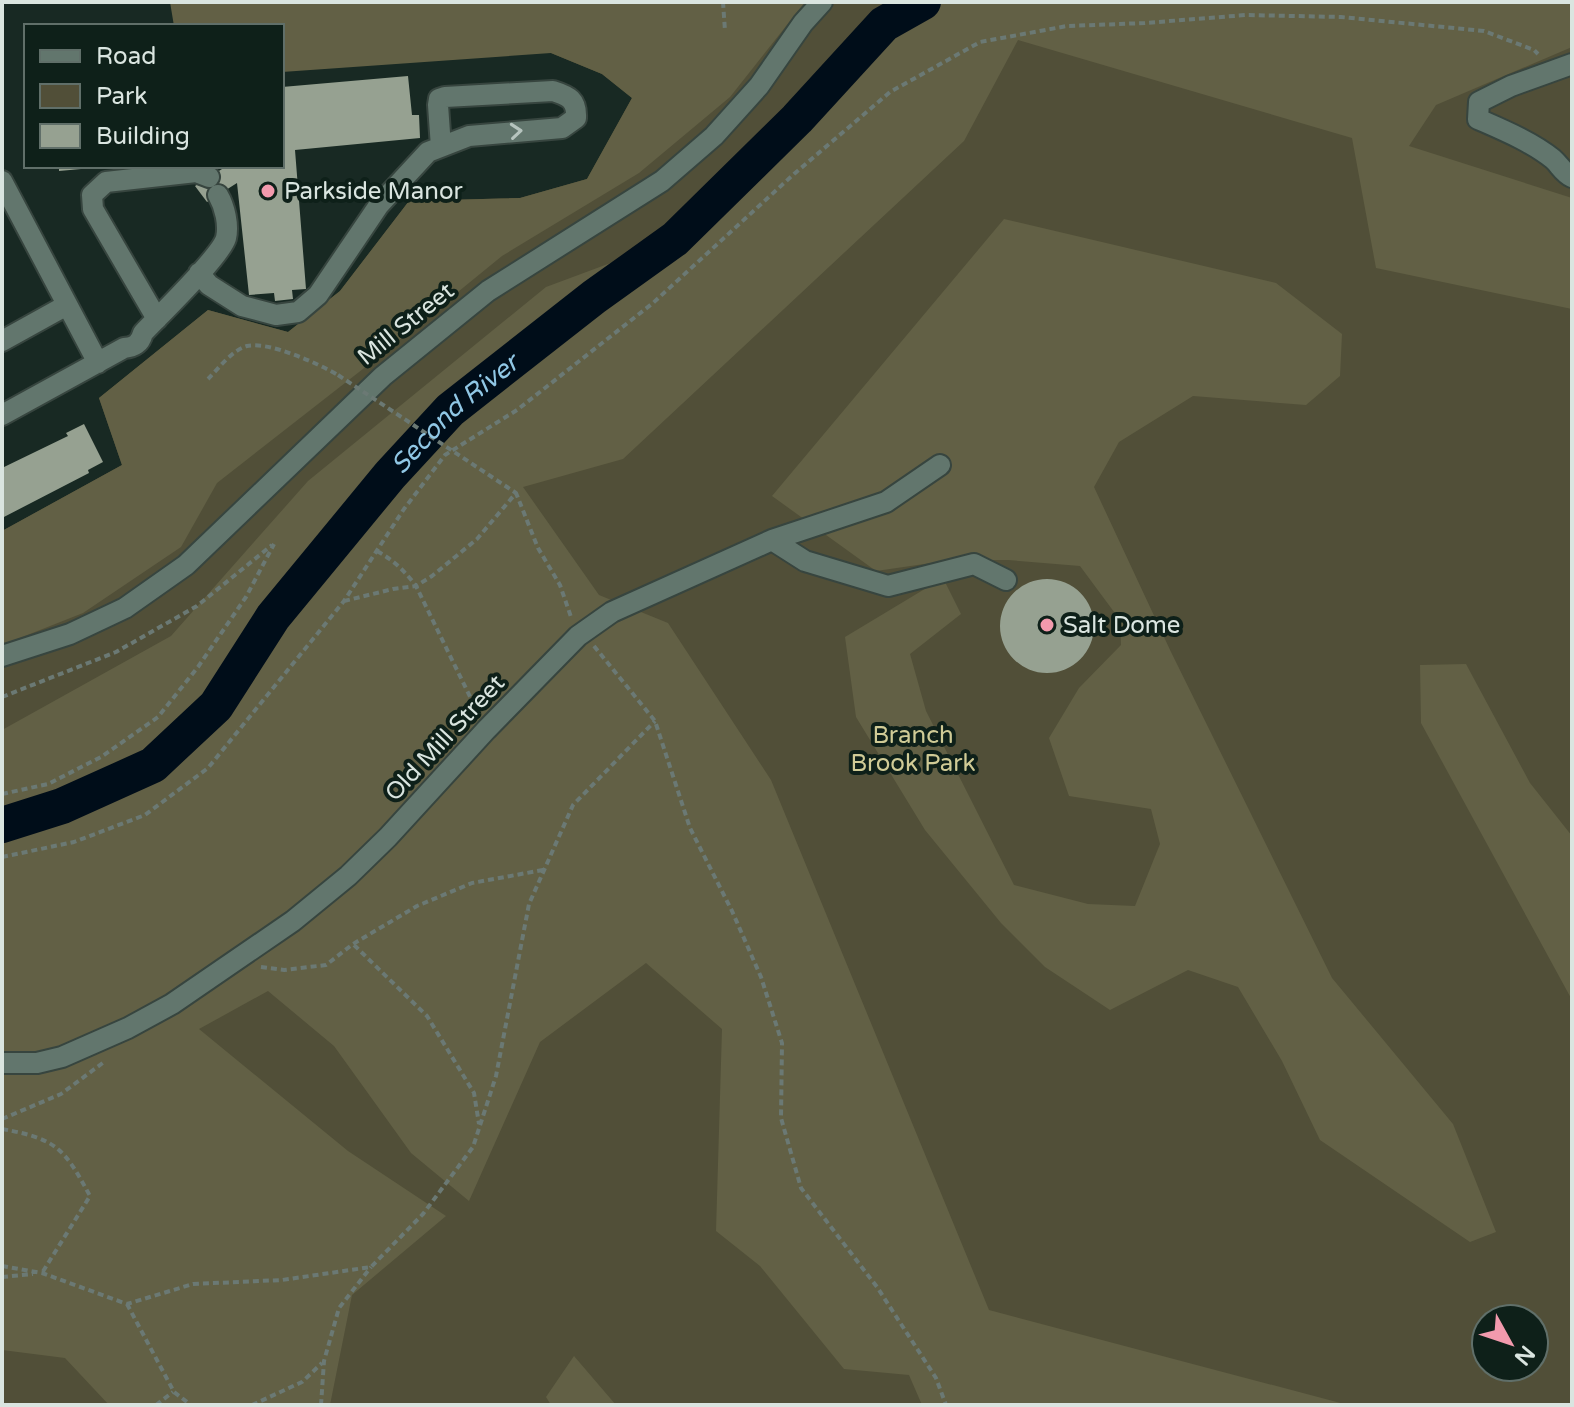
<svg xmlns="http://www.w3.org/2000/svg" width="1574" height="1407" viewBox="0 0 1574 1407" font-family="'Varela Round',sans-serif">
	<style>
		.green { fill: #514f38; fill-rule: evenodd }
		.forest { fill: #626045 }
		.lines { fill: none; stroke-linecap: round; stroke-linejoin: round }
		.river { stroke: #000d19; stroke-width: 36 }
		.building { fill: #96a191 }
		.minor-casing { stroke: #37453f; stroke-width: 24 }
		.path { stroke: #6b7974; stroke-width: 4; stroke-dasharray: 6 4; stroke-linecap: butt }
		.minor { stroke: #62766d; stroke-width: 20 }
		.path-bridge { stroke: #6b7974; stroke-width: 4; stroke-dasharray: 6 4; stroke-linecap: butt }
		.oneway { stroke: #b6c4be }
		.poi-dot { fill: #f29aad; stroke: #0e2019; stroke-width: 3 }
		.labels { text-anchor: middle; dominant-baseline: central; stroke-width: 8; stroke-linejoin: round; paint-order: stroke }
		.poi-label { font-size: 24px; fill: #dae5e0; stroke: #0e2019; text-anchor: start }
		.street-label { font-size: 24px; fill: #dae5e0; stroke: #0e2019 }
		.park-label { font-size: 24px; fill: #d0cb96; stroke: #0e2019 }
		.water-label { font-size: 26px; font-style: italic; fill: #90c7e5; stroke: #0e2019 }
	</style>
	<rect width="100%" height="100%" fill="#182923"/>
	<path class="green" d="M525,2H1572V1405H2V531L122,465L99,398L208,310L288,332L340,291L409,201L520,198L587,179L632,98L602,74L551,53ZM1486,1319H1534V1367H1486Z"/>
	<path class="forest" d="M170,2H805L730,97L639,173L502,256L377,358L217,483L181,547L83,613L2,645V531L122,465L99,398L208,310L288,332L340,291L409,201L520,198L587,179L632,98L602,74L551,53L282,72V26H174Z
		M923,2H1572V47L1436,105L1409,146L1572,198V309L1376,268L1352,138L1018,40L964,141L623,459L523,487L599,595L668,623L771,780L989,1310L1348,1405H922L909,1375L844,1369L760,1266L716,1231L722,1029L646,963L540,1042L469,1201L411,1153L334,1046L268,991L199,1029L348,1151L446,1216L352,1295L330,1405H109L65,1358L2,1350V730L171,636L308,481L546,287L675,239L797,119L884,24Z
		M1004,219L1276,283L1342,334L1340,376L1306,405L1193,396L1119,442L1094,487L1171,652L1332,978L1453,1124L1496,1232L1470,1242L1320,1140L1282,1061L1238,987L1188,970L1110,1010L1045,967L1001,923L925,830L856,717L845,637L943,578L961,614L910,654L926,711L1014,885L1088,904L1135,906L1160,844L1151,809L1069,796L1049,738L1079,688L1121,645L1120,620L1080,566L1008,560H952L876,571L772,496Z
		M1466,664L1530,783L1572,836V1000L1421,723L1420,665Z
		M574,1356L616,1405H551L546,1397Z"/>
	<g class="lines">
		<path class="river" id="s1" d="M2,825L62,806L153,765L216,706L273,617L390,475L450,410L594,297L675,239L797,119L884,24L923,2"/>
	</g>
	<path class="building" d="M408,76L412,115H419L420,138L295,150L306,289L292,290L293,299L275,301L274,293L249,295L237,183L207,202L195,186L222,169L234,168V166H282V87Z
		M59,166H91L92,168L59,171Z
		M84,424L103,462L88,470L89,473L2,518V468L68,436L66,433Z
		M1000 626a47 47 0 1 1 94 0a47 47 0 1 1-94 0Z"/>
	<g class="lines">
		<g class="minor-casing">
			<path id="minor" d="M1572,64L1511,86L1479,102L1478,119C1503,130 1532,142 1553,159C1560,165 1563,173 1572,177
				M2,181L98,363
				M199,273L209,285L242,306L276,315L298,312L318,295L379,205L428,152L469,136L562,128L576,118C577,100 569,96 553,91L445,97L439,99L438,105L441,147
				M157,319L93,209L92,195L106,182L196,172L209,177
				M2,341L67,305
				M2,415L124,348C134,347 140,344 143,333C159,316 221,256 226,238C229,225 225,207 218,195
				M772,540L805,561L888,586L974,564L1006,580
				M2,656L70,634L125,608L186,565L383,376L488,291L662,181L714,136L759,86L803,23L822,2
				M2,1063H37L62,1057L128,1028L172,1004L293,921L348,876L388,837L486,730L578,636L612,612L772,540L886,502L940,465"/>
		</g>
		<path class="path" d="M723,2L725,31
			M208,379C218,369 232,350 247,346C269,341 319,364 338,375
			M377,551C393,560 405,571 416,586L478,713
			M344,601L393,589L416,586L432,576L477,539L516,493L538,548L560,585L571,617
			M594,646L655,721L690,828L732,911L761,977L782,1043L781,1118L801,1188L877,1287L936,1378L946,1405
			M2,697L116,652L197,606L272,545
			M2,794L48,784L101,757L158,717L198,667L246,597L274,544
			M2,857L74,842L145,815L208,768L344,601L404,509L445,455L517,410L653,303L794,174L890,92L980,42L1067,26L1145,23L1246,15L1341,17L1484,31L1534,50L1538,54
			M354,945L427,1016L474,1093L479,1124
			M261,967L284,970L326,965L353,944L417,906L472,883L543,870
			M2,1119L61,1094L104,1062
			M2,1129C57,1139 64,1148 90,1196L42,1273
			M2,1266L42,1273L127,1304L193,1284L282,1280L371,1267L423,1214L473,1147L496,1076L529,904L573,805L655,721
			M2,1277L33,1274
			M127,1304L174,1392L191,1405
			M156,1405L173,1392
			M252,1405L302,1382L322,1363
			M321,1405L324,1361L339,1308L371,1267"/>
		<use href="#minor" class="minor"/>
		<path class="path-bridge" d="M338,375L516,493"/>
	</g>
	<defs><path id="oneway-chevron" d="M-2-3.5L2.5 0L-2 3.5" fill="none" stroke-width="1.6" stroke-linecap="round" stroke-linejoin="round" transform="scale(2)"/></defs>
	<use class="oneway" href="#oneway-chevron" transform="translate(516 131) rotate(-5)"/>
	<g class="poi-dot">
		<circle cx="268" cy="191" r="8"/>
		<circle cx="1047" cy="625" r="8"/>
	</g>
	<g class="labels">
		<g class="poi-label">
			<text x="284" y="191">Parkside Manor</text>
			<text x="1063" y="625">Salt Dome</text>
		</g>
		<g class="street-label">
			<text transform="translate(406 324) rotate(-39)">Mill Street</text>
			<text transform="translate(445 738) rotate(-47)">Old Mill Street</text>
		</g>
		<g class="park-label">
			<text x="913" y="735">Branch<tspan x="913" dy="28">Brook Park</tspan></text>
		</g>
		<g class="water-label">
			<text stroke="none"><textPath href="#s1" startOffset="628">Second River</textPath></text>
		</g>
	</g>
	<rect width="1574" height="1407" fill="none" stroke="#dae5e0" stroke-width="8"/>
	<rect x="24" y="24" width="260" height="144" fill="#0e2019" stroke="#606f69" stroke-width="2"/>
	<rect x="40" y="50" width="40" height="12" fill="#62766d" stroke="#606f69" stroke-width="2"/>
	<text x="96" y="64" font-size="24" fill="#dae5e0">Road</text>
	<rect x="40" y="84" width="40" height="24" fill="#514f38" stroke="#606f69" stroke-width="2"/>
	<text x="96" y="104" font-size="24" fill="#dae5e0">Park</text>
	<rect x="40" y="124" width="40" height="24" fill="#96a191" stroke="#606f69" stroke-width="2"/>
	<text x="96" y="144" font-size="24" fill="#dae5e0">Building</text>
	<g transform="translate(1510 1343) rotate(130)"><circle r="38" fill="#0e2019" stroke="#606f69" stroke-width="2"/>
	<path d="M0-6L14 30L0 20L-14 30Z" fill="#f29aad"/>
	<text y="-12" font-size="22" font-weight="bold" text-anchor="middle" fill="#dae5e0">N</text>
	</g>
</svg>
